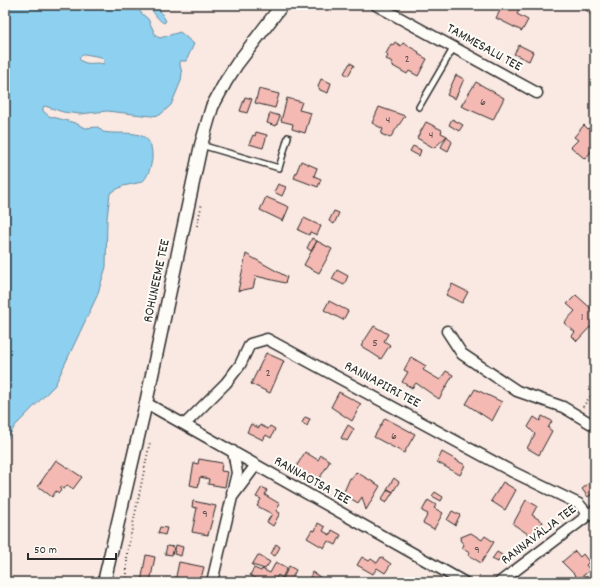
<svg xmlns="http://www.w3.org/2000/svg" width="600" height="587" viewBox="0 0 600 587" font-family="Dekko,sans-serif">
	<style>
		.water { fill: #8ed0f0; stroke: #668ea1; fill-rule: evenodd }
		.building { fill: #f4b9b2; stroke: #2b2b2b }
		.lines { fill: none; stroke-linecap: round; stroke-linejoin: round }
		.service-casing { stroke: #2b2b2b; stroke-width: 8 }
		.minor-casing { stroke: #2b2b2b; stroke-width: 13 }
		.tertiary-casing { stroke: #2b2b2b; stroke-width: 15 }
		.path { stroke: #2b2b2b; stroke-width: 2; stroke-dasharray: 1 3; stroke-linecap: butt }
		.service { stroke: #fdfcf7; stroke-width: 5 }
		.minor { stroke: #fdfcf7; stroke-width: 10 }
		.tertiary { stroke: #fdfcf7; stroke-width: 12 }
		.labels { text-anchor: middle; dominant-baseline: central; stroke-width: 4; stroke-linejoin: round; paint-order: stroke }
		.number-label { font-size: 12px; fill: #5d4e4d }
		.street-label { font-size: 14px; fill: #2b2b2b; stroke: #fdfcf7 }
	</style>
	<rect width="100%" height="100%" fill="#fae8e2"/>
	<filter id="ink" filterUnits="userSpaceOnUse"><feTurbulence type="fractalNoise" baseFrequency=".025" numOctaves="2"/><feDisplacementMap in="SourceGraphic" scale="8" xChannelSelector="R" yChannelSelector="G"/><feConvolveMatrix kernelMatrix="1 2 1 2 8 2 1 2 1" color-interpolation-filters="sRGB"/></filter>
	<g filter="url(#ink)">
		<path class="water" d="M5,5H160L159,9L166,21L164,23C157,20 154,11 148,6L140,7V12L148,19L156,36L160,38L180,32L194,44L186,61H180V65L182,73L181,81L171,105L160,115L151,116L107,111L80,114L63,112L45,106L43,107V111L49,116L75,123L85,128L98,127L103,132C125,136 154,125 152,159C151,167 148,177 142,182L123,186L110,193L107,218L106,267L97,296L55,385L15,426L5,442ZM85,54L101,57L104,60V64C95,61 87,67 79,59L81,56Z"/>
		<path class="building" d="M503,5H518L520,7L517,14L528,20L522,31L496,18Z
			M581,5H595V11L591,15Z
			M395,42L401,46L403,43L419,52L418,54L427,59L418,76L409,71L407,74L391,65L393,62L386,59L388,56L386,54L391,44L393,45Z
			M519,45L533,52L529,61L514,54Z
			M350,63L354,65L348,76L344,73Z
			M456,75L464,79L455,99L447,95Z
			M321,79L331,83L328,93L320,90L318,86Z
			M476,82L504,98L493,120L461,106Z
			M259,89L279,94L275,108L255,103Z
			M245,97L252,99L247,113L240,111Z
			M287,98L302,102L299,110L311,113L305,133L292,129L293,124L281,121Z
			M379,107L405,116L390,138L381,134L383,129L372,123Z
			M270,113L280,116L276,126L267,123Z
			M452,119L463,125L459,131L449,125Z
			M595,121V150L593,149L585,159L571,147L578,140L574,137L584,125L588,129Z
			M426,122L442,130L441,133L447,136L434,148L417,138Z
			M256,132L267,135L263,148L249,144L253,135L255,136Z
			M447,136L452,142L448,151L441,147Z
			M413,146L421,150L419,156L410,151Z
			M301,161L317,168L314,176L321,179L318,187L294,178Z
			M278,184L286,187L282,196L274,192Z
			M266,197L289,207L283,221L260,210Z
			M334,211L339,213L334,224L329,221Z
			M304,218L321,226L317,235L310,232L309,235L298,230Z
			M312,238L317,241L311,251L307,248Z
			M317,241L332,249L319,273L304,265Z
			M246,254L287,277L285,283L256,276L253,288L238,291Z
			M337,270L348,276L344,285L332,279Z
			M452,284L468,292L462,303L446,295Z
			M576,295L595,312V331L590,327L577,341L572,336L575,332L564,323L575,311L567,304Z
			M329,301L348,311L343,320L324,310Z
			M374,326L388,334L384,341L390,345L381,359L361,346Z
			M266,353L284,361L270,393L251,384Z
			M411,357L426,366L423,370L440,380L446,371L453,375L439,399L416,383L412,388L402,382L408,372L404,370Z
			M475,389L502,402L492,421L466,404Z
			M339,392L361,404L352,421L331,407Z
			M542,416L552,421L548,428L552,431L539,455L527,448L535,434L528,427L534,417L540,421Z
			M305,417L310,419L307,426L302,423Z
			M385,418L415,434L404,453L374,437Z
			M251,424L259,428L260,425L268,429L270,426L275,429L271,438L266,435L263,440L247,432Z
			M348,425L354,429L347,441L341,438Z
			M305,452L318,460L321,455L330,461L315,486L293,472Z
			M442,452L465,465L460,475L437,462Z
			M199,459L222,463L221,471L228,472L225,487L208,484L209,479L200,477L198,487L190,485L194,463L198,464Z
			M56,460L82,477L73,489L67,485L64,489L60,487L59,488L61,490L59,493L56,491L52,497L38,486Z
			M356,472L380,486L366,510L362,497L358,503L343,494L350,478H352Z
			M394,478L399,482L393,492L387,489Z
			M595,478V492L588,497L582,489Z
			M503,482L516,490L505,510L491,501Z
			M262,487L267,490L265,495L280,504L276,511L280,513L273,526L267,522L272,514L257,506L261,499L256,497Z
			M388,489L393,492L386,503L381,500Z
			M435,492L443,497L441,501L432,496Z
			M428,500L436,505L434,508L443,513L434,529L423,523L428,514L422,511Z
			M526,500L537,506L532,515L543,522L534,538L513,524Z
			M193,501L216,506L208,535L192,532L197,508L192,507Z
			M452,511L460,515L455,525L447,520Z
			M318,523L325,527L323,531L330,535L332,530L341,535L336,545L328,541L324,548L307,538L312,530L315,531Z
			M160,527L167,528L165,535L158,533Z
			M471,533L482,540L485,536L494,542L481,563L468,555L470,552L462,548L464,545L460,540L461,537Z
			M276,544L280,547L275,556L271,554Z
			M176,545L183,547L181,556L174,554Z
			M167,546L174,547L172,555L165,554Z
			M575,551L580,557L583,554L589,562L586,565L590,570L579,579L562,562Z
			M497,552L502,555L498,562L492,559Z
			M146,555L155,557L150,582H141Z
			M258,555L270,562L265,569L252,565Z
			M362,557L369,561L371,559L377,563L381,557L391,564L385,573L377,568L373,574L357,565Z
			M179,562L204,567L200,582L175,581Z
			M276,562L287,568L282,578L278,575L274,582H262L250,575L254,568L261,571L262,569L270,573Z
			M289,566L296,570L290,582H288L283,579Z
			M312,572L320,577L318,581L310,577Z"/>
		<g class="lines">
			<g class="service-casing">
				<path id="service" d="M419,107L454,47
					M201,145L279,168L288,137"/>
			</g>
			<g class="minor-casing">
				<path id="minor" d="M376,5L537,93
					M447,331L462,354L517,391L563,407L595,426
					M146,403L464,582
					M185,424L226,383L240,365L250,344L267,339L513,472L579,504L588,515
					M232,493L237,473L233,451
					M212,582L232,497L256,465
					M500,582L595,510"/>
			</g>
			<g class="tertiary-casing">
				<path id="tertiary" d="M104,582L146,403L201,145L212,107L226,81L237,64L282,5"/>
			</g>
			<path class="path" d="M293,10L297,5
				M197,226L202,203
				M583,407L595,389
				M127,582V553L150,442"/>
			<use href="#service" class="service"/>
			<use href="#minor" class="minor"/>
			<use href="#tertiary" class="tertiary"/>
		</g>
	</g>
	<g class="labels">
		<g class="number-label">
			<text x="407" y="59">2</text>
			<text x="483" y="102">6</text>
			<text x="388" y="120">4</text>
			<text x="431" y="135">4</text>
			<text x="582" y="317">1</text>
			<text x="375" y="343">5</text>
			<text x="268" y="373">2</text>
			<text x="394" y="436">6</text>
			<text x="205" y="514">9</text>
			<text x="477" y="550">9</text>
		</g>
		<g class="street-label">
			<text transform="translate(484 48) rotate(29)">TAMMESALU TEE</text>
			<text transform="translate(157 281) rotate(-78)">ROHUNEEME TEE</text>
			<text transform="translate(382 385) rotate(28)">RANNAPIIRI TEE</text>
			<text transform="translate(312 481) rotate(29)">RANNAOTSA TEE</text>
			<text transform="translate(539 535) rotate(-37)">RANNAVÄLJA TEE</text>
		</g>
	</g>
	<rect width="600" height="587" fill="none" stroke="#fdfcf7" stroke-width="20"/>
	<rect x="10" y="10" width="580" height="567" fill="none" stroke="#2b2b2b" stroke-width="1.5" filter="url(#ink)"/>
	<path d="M28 553v6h88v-6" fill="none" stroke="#2b2b2b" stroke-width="2"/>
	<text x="34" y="553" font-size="12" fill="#2b2b2b" stroke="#fdfcf7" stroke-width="3" paint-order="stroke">50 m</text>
</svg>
